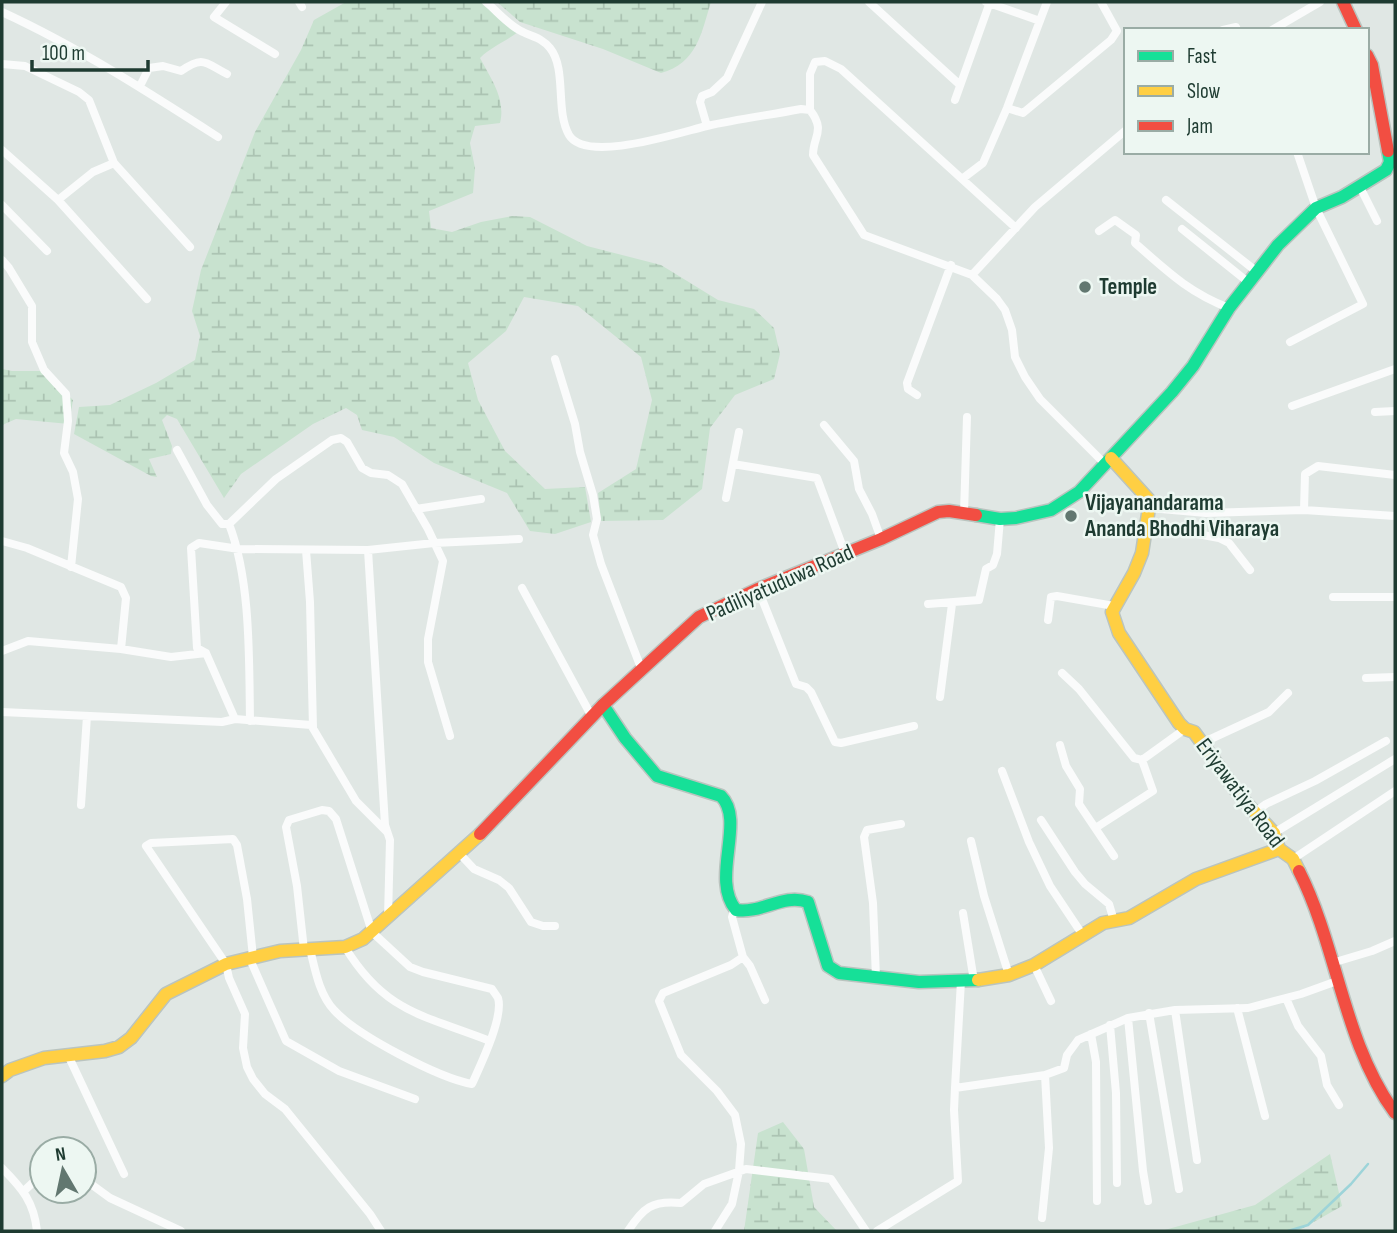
<svg xmlns="http://www.w3.org/2000/svg" width="1397" height="1233" viewBox="0 0 1397 1233" font-family="'Sofia Sans Condensed',sans-serif">
	<style>
		.wetland { fill: url(#wetland-marsh) }
		.lines { fill: none; stroke-linecap: round; stroke-linejoin: round }
		.stream { stroke: #9dd4d9; stroke-width: 2.5 }
		.fast-casing { stroke: #bac4bf; stroke-width: 15 }
		.slow-casing { stroke: #bac4bf; stroke-width: 15 }
		.jam-casing { stroke: #bac4bf; stroke-width: 15 }
		.street { stroke: #fafbfb; stroke-width: 8 }
		.fast { stroke: #16e098; stroke-width: 12 }
		.slow { stroke: #ffcf43; stroke-width: 12 }
		.jam { stroke: #f24e42; stroke-width: 12 }
		.poi-dot { fill: #627770; stroke: #edf7f2; stroke-width: 2.5 }
		.labels { text-anchor: middle; dominant-baseline: central; stroke-width: 5; stroke-linejoin: round; paint-order: stroke }
		.poi-label { font-size: 23px; font-weight: bold; fill: #1e3b31; stroke: #edf7f2; text-anchor: start }
		.street-label { font-size: 23px; fill: #1e3b31; stroke: #edf7f2 }
	</style>
	<defs>
		<pattern id="wetland-marsh" width="20" height="14" patternUnits="userSpaceOnUse" patternTransform="scale(1.75)"><rect width="20" height="14" fill="#c8e2cf"/><path d="M1 5h8M5 5V1M11 12h8M15 12V8" fill="none" stroke="#abc3b2"/></pattern>
	</defs>
	<rect width="100%" height="100%" fill="#e0e7e4"/>
	<path class="wetland" d="M346,2H483L518,32C505,42 491,47 480,58C491,79 506,99 500,123L475,126L470,143L475,168L473,193L429,211L431,228L452,232L481,222L512,216L530,217L587,246L661,265L718,300L754,309L774,328L780,354L774,379L735,395L710,428L702,489L663,520L601,521L598,493L636,469L652,400L641,357L578,306L524,297L506,331L468,363L478,400L505,451L545,489L585,487L591,522L555,534L530,531L507,493L434,463L394,437L362,430L357,415L346,408L313,424L241,474L224,498L177,419L167,415L162,420L172,446L171,454L149,459L157,477L151,476L74,434L79,407L110,405L156,383L195,360L200,336L192,311L201,270L255,132L301,50L314,20Z
		M497,2H711C701,34 697,63 661,73L603,49L520,22Z
		M2,369L12,371H43L73,400L69,424L16,419L2,425Z
		M783,1122L804,1149L814,1207L837,1231H744L758,1133Z
		M1330,1154L1342,1206L1298,1231H1161L1255,1205Z"/>
	<g class="lines">
		<path class="stream" d="M1288,1231L1308,1225L1351,1184L1368,1164"/>
		<g class="fast-casing">
			<path id="fast" d="M976,515L1000,519L1016,518L1051,510L1079,492L1172,392L1193,366L1229,308L1278,245L1316,208L1342,197L1386,170L1390,162L1388,151
				M603,705L625,738L657,776L721,796C746,821 710,879 736,910C762,914 783,893 808,902L828,966L839,973L919,982L978,980"/>
		</g>
		<g class="slow-casing">
			<path id="slow" d="M1111,458L1150,501L1142,553L1134,573L1112,612L1119,633L1179,723L1185,729L1194,732L1240,796L1274,833L1279,849L1293,859L1299,871
				M978,980L1009,975L1034,965L1103,923L1129,918L1196,879L1279,849
				M2,1076L10,1070L44,1058L105,1051L119,1047L131,1038L166,994L226,964L280,951L345,947L363,939L480,834"/>
		</g>
		<g class="jam-casing">
			<path id="jam" d="M1343,2L1356,30
				M1367,55L1372,65L1388,151
				M480,834L603,705L699,617L758,589L881,539L938,512L949,511L976,515
				M1299,871C1338,948 1343,1042 1395,1113"/>
		</g>
		<path class="street" d="M226,2L214,17L275,54
			M299,2L302,7
			M486,2C497,11 509,26 523,32C533,37 542,38 550,48C567,69 555,111 569,135C586,164 681,132 707,126C738,119 770,115 801,109L810,110C826,131 813,136 813,155L864,235L972,275L997,299L1005,310L1012,330L1015,357L1025,377L1040,399L1105,464
			M869,2L960,85
			M986,2L1040,21
			M2,12C78,47 148,92 218,137
			M1223,30L1236,27L1237,30
			M1272,30L1320,2
			M2,64L25,66L79,92L89,100L114,163L190,247
			M140,86L149,68L163,66L181,71C204,55 205,63 227,74
			M955,100L990,2
			M1007,108L1023,113L1111,40L1117,31L1101,2
			M810,110V74L815,62L825,61L841,69L1016,228
			M707,126L700,102L702,96L712,92L727,78L762,2
			M2,150L58,200L147,299
			M962,179L983,163L1007,108L1047,2
			M1360,187L1377,221
			M58,200L93,172L114,163
			M1166,200L1256,271
			M2,205L47,251
			M1182,229L1248,282
			M1099,231L1115,220L1136,235L1135,243C1167,271 1188,292 1229,308
			M2,260L9,268L32,306V342L44,370L66,394L68,421L64,453L73,472L78,499L71,567
			M972,275L1035,207L1126,130
			M1290,342L1363,304L1316,208L1297,152
			M555,359L575,424L580,452L593,495L597,519L593,535L601,564L641,668
			M917,395L908,389L907,383L951,265
			M1292,406L1395,369
			M1375,412L1395,411
			M824,425L854,461L859,489L872,514L881,539
			M177,450L207,505L222,524H229C251,581 249,660 250,721
			M733,464L817,478L845,553
			M726,498L739,432
			M1150,508L1206,513L1304,510L1395,516
			M416,509L481,499
			M1304,510L1305,474L1318,466L1395,475
			M964,514L967,417
			M229,524L276,479L332,440L341,438L347,442L362,468L371,473L388,475L402,484L428,529L443,561L428,639V662L450,736
			M1149,525L1219,538L1229,543L1250,570
			M2,541L27,548L121,587L126,598L121,649
			M306,550L310,602L313,728
			M368,550L385,825L390,840L388,917
			M522,588L592,717
			M758,589L796,684L806,687L811,692L835,742L841,743L914,726
			M1333,597H1395
			M928,604L979,600L986,569L993,565L997,554L1000,519
			M1048,620L1051,597L1057,596L1114,606
			M2,651L28,641L121,649L171,657L206,653
			M1062,673L1079,689L1134,758L1142,760
			M1366,678L1395,677
			M940,697L952,604
			M2,712L222,722L235,719
			M1202,743L1269,712L1288,693
			M1060,745L1066,766L1080,789L1079,804L1114,856
			M1002,771L1029,842L1050,886L1082,934
			M81,805L87,716
			M1255,812L1266,804L1315,781L1386,741
			M1041,820L1075,872L1085,884L1109,904L1114,921
			M1097,827L1153,791L1142,760L1185,729
			M387,832L356,801L311,725L235,719L206,653L197,648L191,548L199,543L239,549L368,550L434,543L519,539
			M1274,833L1395,759
			M971,841L984,896L1009,975
			M459,853L474,869L499,880L509,888L531,922L543,926H555
			M1293,859L1395,791
			M963,913L974,981
			M345,947C385,1013 424,1015 490,1041
			M304,950L297,886L286,827L289,820L322,810L329,811L336,819L372,932L410,967L423,972L492,989C493,991 497,996 498,998C504,1017 480,1066 472,1084C439,1078 356,1035 334,1010C319,994 315,969 310,949
			M249,957L286,1041L339,1071L415,1099
			M253,957L247,899L237,845L233,839L151,843L146,846L226,964L229,978L245,1014L243,1048L247,1067L253,1079L265,1094L285,1109L370,1214L381,1231
			M743,957L750,966L765,1000
			M1332,963L1372,951L1395,941
			M1034,965L1051,1001
			M876,978L873,903L864,837L867,830L901,824
			M1286,998L1298,1026L1321,1056L1327,1085L1339,1105
			M1237,1008L1265,1116
			M1175,1010L1197,1160
			M1149,1013L1179,1189
			M1128,1018L1143,1171L1148,1201
			M1110,1025L1116,1093L1117,1183
			M1091,1034L1096,1062L1097,1201
			M68,1055L124,1174
			M955,1088L961,981
			M2,1168C22,1188 34,1202 37,1231
			M84,1179L110,1198L181,1231
			M25,1190L42,1174
			M1042,1218L1049,1148L1045,1075
			M628,1231C643,1208 652,1200 681,1203L704,1184L746,1169L831,1179L866,1231
			M715,1231L732,1204L739,1171L741,1144L735,1115L717,1091L681,1055L659,1001L663,993L731,965L743,957L732,917L735,908
			M877,1231L958,1181L954,1110L955,1088L1045,1075L1064,1068L1067,1055L1078,1040L1128,1018L1175,1010L1248,1008L1301,994L1337,981"/>
		<use href="#fast" class="fast"/>
		<use href="#slow" class="slow"/>
		<use href="#jam" class="jam"/>
	</g>
	<g class="poi-dot">
		<circle cx="1085" cy="287" r="7"/>
		<circle cx="1071" cy="516" r="7"/>
	</g>
	<g class="labels">
		<g class="poi-label">
			<text x="1099" y="287">Temple</text>
			<text x="1085" y="503">Vijayanandarama<tspan x="1085" dy="26">Ananda Bhodhi Viharaya</tspan></text>
		</g>
		<g class="street-label">
			<text transform="translate(780 583) rotate(-24)">Padiliyatuduwa Road</text>
			<text transform="translate(1240 793) rotate(53)">Eriyawatiya Road</text>
		</g>
	</g>
	<rect width="1397" height="1233" fill="none" stroke="#1e3b31" stroke-width="7"/>
	<rect x="1124" y="28" width="245" height="126" fill="#edf7f2" stroke="#9aaca5" stroke-width="2"/>
	<rect x="1138" y="51" width="35" height="10" fill="#16e098" stroke="#9aaca5" stroke-width="2"/>
	<text x="1187" y="63" font-size="21" fill="#1e3b31">Fast</text>
	<rect x="1138" y="86" width="35" height="10" fill="#ffcf43" stroke="#9aaca5" stroke-width="2"/>
	<text x="1187" y="98" font-size="21" fill="#1e3b31">Slow</text>
	<rect x="1138" y="121" width="35" height="10" fill="#f24e42" stroke="#9aaca5" stroke-width="2"/>
	<text x="1187" y="133" font-size="21" fill="#1e3b31">Jam</text>
	<g transform="translate(63 1170) rotate(351)"><circle r="33" fill="#edf7f2" stroke="#9aaca5" stroke-width="2"/>
	<path d="M0-5L12 26L0 18L-12 26Z" fill="#627770"/>
	<text y="-10" font-size="19" font-weight="bold" text-anchor="middle" fill="#1e3b31">N</text>
	</g>
	<path d="M32 60v10h116v-10" fill="none" stroke="#1e3b31" stroke-width="3.5"/>
	<text x="42" y="60" font-size="21" fill="#1e3b31" stroke="#edf7f2" stroke-width="5" paint-order="stroke">100 m</text>
</svg>
